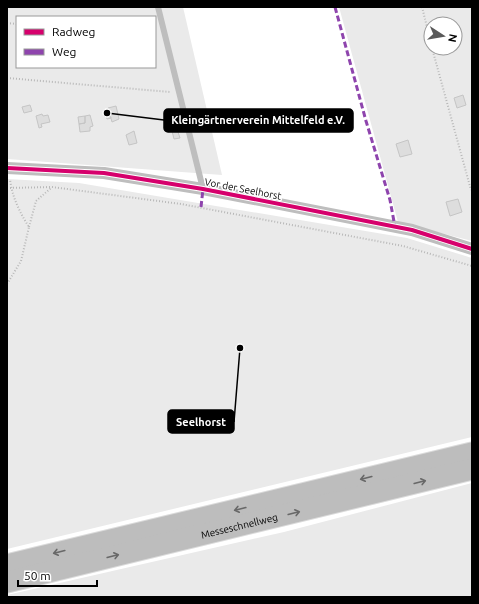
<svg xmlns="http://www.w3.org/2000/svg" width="479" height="604" viewBox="0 0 479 604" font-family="Ubuntu,sans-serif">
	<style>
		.green { fill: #eaeaea; fill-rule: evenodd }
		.building { fill: #ddd; stroke: #c5c5c5 }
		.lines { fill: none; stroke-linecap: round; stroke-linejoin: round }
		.trunk-casing { stroke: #dbdbdb; stroke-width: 23 }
		.path { stroke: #b8b8b8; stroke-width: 2; stroke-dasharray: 1 2; stroke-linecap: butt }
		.service { stroke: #bebebe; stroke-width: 6 }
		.minor { stroke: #bebebe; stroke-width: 12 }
		.trunk { stroke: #bdbdbd; stroke-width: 21 }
		.quiet { stroke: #8e44ad; stroke-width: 3; stroke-dasharray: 6 3; stroke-linecap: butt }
		.cycleway-casing { stroke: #fff; stroke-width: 6 }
		.cycleway { stroke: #d6006c; stroke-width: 4 }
		.oneway { stroke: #686868 }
		.labels { text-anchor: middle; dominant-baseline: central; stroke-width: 3; stroke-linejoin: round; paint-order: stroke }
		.street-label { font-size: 10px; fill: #000; stroke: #fff }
		.leader { fill: none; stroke: #000; stroke-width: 1.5 }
		.callout-dot { fill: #000; stroke: #fff; stroke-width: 1.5 }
		.callout { fill: #000; stroke: #000; stroke-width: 1.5 }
		.callout-label { font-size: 11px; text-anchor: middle; font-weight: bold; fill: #fff }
	</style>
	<rect width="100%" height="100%" fill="#fff"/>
	<path class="green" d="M7,7H183L222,175L7,159ZM17,17H155V67H17Z
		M339,7H472V241L398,222ZM431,24H455V48H431Z
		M7,179L79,183L407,238L472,258V437L7,549Z
		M472,483V597H7V595L284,532Z"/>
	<path class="building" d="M463,95L466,105L457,108L454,98Z
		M30,105L32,111L24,113L22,107Z
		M116,106L119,119L112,122L108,108Z
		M108,109L111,118L107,119L104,110Z
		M42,114L43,116L48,115L50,122L41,124L42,127L39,128L36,116Z
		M90,115L93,126L90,127V131L80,132L79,124L85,123V116Z
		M85,116V123L79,124L78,117Z
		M176,126L180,138L174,139L171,127Z
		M134,131L137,143L129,145L126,135Z
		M408,140L412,154L400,157L396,144Z
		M458,199L462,212L450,216L446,202Z"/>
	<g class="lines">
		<g class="trunk-casing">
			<g id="trunk">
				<path d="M7,565L472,453"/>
				<path id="s1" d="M7,582L472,469"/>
			</g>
		</g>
		<path class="path" d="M422,7L431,43
			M7,23L17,24
			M432,48L471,190
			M7,78L170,92
			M7,188L52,187L181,204L403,246L472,266
			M29,227L36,201L51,188
			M7,284L21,261L29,227C20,213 12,197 10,179"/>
		<path class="service" d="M158,7L203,189"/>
		<path class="minor" d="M7,168L104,173L203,189L412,230L472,249"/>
		<use href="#trunk" class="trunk"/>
		<path class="quiet" d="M335,7L366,121L390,200L395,227
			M201,207L203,189"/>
		<g class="cycleway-casing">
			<path id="cycleway" d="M7,168L104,173L203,189L412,230L472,249"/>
		</g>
		<use href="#cycleway" class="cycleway"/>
	</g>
	<defs><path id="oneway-shaft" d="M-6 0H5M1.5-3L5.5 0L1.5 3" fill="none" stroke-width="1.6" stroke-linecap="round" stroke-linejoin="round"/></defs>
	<g class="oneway">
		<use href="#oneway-shaft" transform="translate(366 478) rotate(166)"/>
		<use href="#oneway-shaft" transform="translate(420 482) rotate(-14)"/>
		<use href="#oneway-shaft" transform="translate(240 509) rotate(166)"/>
		<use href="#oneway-shaft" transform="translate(294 513) rotate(-14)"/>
		<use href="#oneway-shaft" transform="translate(59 552) rotate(166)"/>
		<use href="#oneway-shaft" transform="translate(113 556) rotate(-14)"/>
	</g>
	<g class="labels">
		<g class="street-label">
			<text transform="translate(243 189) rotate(11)">Vor der Seelhorst</text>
			<text stroke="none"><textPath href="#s1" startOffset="239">Messeschnellweg</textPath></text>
		</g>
	</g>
	<path class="leader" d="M107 113L164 120M240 348L234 422"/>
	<g class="callout-dot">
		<circle cx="107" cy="113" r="4"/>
		<circle cx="240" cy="348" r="4"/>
	</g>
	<g class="callout">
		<rect x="164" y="109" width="189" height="23" rx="4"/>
		<rect x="168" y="410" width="66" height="23" rx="4"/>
	</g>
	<g class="callout-label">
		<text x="258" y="124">Kleingärtnerverein Mittelfeld e.V.</text>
		<text x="201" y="426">Seelhorst</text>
	</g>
	<rect width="479" height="604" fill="none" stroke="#000000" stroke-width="16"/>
	<rect x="16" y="16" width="140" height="52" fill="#ffffff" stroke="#999999"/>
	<rect x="24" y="29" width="20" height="6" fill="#d6006c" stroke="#999999"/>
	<text x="52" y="36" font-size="12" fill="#000000">Radweg</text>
	<rect x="24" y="49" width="20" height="6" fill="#8e44ad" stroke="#999999"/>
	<text x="52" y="56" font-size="12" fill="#000000">Weg</text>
	<g transform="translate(443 36) rotate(102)"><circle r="19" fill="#ffffff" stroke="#999999"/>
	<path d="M0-3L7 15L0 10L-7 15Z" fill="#595959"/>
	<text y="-6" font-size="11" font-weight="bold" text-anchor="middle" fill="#000000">N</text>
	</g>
	<path d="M18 580v6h79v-6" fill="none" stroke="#000000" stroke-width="2"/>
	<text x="24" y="580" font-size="12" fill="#000000" stroke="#ffffff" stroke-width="3" paint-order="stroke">50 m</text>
</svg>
